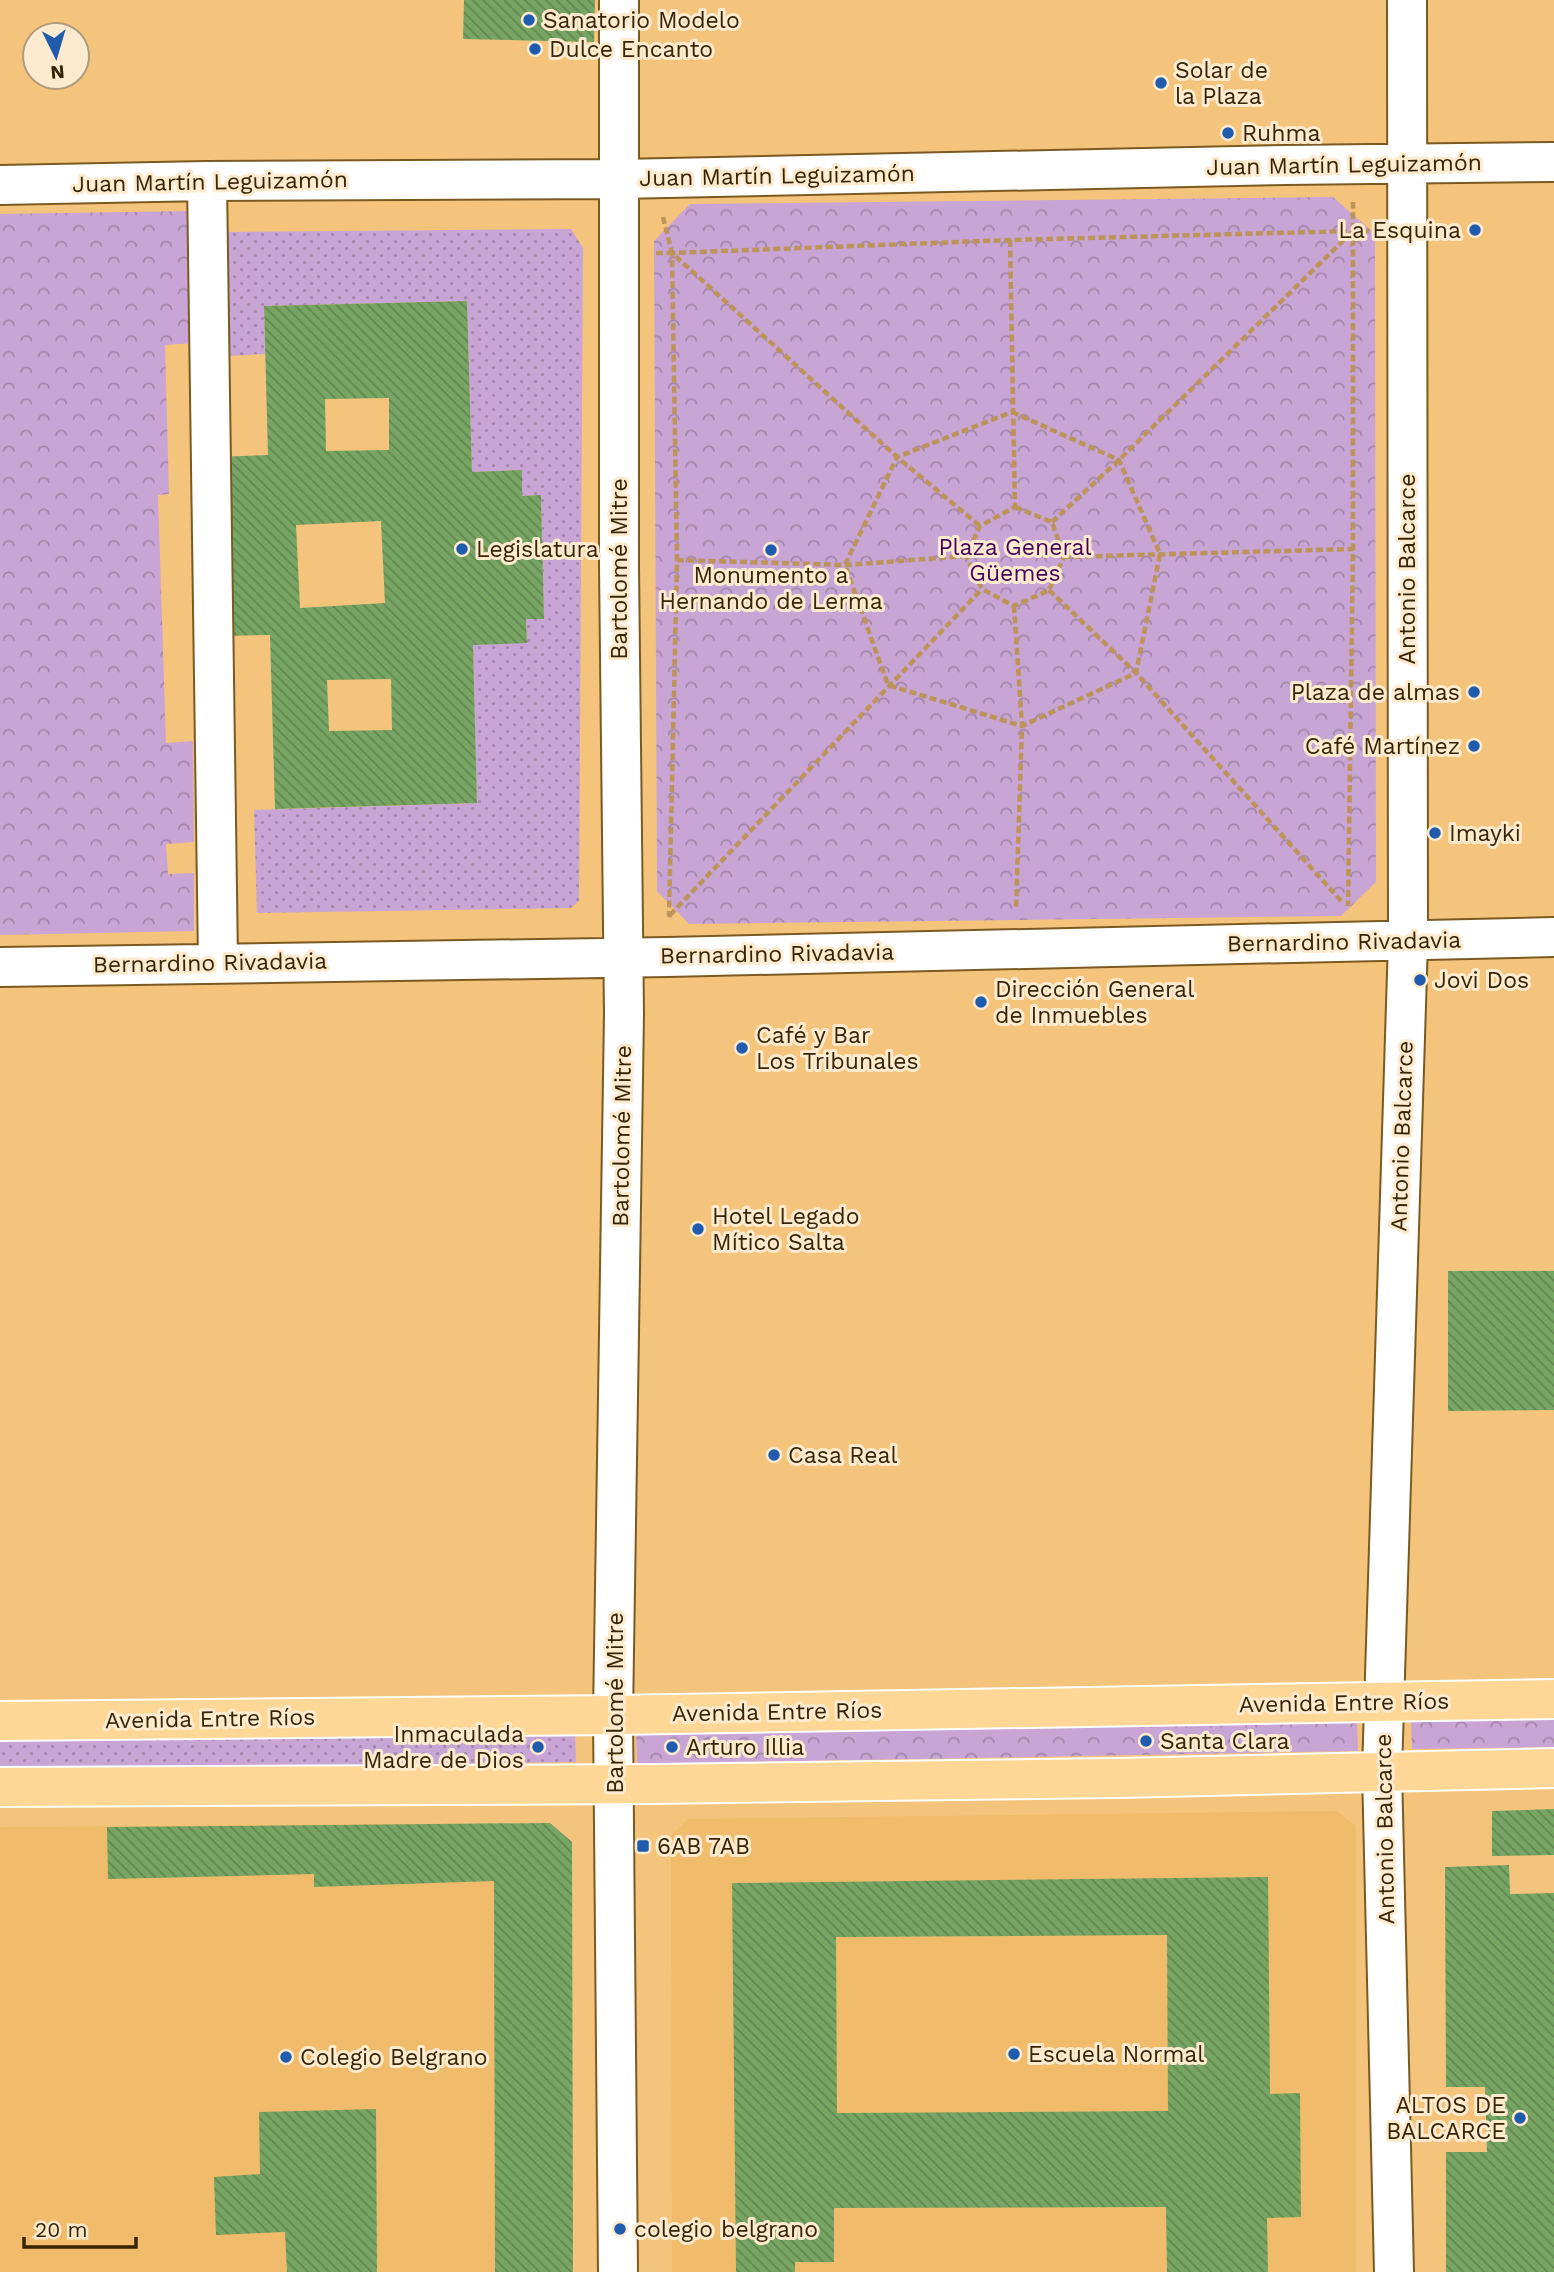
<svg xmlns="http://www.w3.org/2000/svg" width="1554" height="2272" viewBox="0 0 1554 2272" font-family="'Work Sans',sans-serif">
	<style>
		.built { fill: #f0bc6b }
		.grass { fill: url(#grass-dots) }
		.park { fill: url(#park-crowns) }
		.building { fill: url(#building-back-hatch); fill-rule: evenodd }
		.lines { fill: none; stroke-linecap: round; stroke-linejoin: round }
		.minor-casing { stroke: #7b5a22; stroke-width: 42 }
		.major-casing { stroke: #fff; stroke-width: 42 }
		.path { stroke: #bc9459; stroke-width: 4.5; stroke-dasharray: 7 3.5; stroke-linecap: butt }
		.minor { stroke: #fff; stroke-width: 38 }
		.major { stroke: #fed695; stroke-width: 38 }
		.poi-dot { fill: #1f5cad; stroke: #feebcf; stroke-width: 2.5 }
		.labels { text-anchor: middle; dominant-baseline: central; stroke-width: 6; stroke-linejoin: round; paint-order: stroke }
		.poi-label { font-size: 23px; fill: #382506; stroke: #feebcf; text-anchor: start }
		.street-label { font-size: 23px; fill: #382506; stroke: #feebcf }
		.park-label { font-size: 23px; fill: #47025a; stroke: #feebcf }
	</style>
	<defs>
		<pattern id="grass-dots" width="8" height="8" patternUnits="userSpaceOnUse" patternTransform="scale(1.75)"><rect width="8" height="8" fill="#c8a5d4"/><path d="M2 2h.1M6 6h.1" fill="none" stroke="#a386aa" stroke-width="1.8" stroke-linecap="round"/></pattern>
		<pattern id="park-crowns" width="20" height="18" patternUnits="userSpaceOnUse" patternTransform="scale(1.75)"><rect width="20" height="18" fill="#c8a5d4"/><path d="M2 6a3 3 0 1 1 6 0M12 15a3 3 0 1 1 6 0" fill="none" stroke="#a386aa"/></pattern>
		<pattern id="building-back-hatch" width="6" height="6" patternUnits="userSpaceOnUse" patternTransform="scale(1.75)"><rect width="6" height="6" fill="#76a564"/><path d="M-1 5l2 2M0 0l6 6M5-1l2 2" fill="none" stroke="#628650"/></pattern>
	</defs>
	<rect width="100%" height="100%" fill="#f4c47c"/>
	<path class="built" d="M1337,1811L1356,1826V2272H672L671,1836L688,1819Z
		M550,1823L572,1842L573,2272H0V1827Z"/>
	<path class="grass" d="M571,229L583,248L579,901L571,908L257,913L254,810L477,803L473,645L527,642L526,619H544L541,495L522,496L521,470L472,472L467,301L264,306L265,354L227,356V232Z
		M575,1732L576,1762L0,1771V1741Z"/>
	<path class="park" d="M1333,197L1375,234L1376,882L1341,916L689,924L657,891L654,241L690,204Z
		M192,211L196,343L165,345L169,494L158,495L166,743L193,741L194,842L166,844L168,874L194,873V931L0,935V214Z
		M1554,1717V1747L1412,1749L1411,1719Z
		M1357,1721L1358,1751L637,1764L636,1734Z"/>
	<path class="building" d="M464,0H595L594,42L463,39Z
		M467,301L472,472L522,470V496L541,495L544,619H526L527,643L473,645L477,803L275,809L270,635L223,636L218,457L268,455L264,306ZM389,398V450L326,451L325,399ZM381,521L385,603L300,608L296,525ZM391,679L392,730L329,731L327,680Z
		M1448,1271H1554V1410L1448,1411Z
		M1554,1809V1855L1492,1856V1811Z
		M550,1823L572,1842L573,2272H495L494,1881L314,1887V1874L108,1879L107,1827Z
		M1509,1865L1510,1894L1554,1893V2272H1446V2152H1487L1485,2087H1446L1445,1867Z
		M1268,1877L1270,2094L1300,2093L1301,2217L1267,2218L1268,2272H1167L1166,2207L834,2208V2262H795V2272H736L732,1883ZM1167,1935L1168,2111L837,2113L836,1937Z
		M376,2109L377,2272H287L285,2232L216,2235L214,2177L260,2174L259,2112Z"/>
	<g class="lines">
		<g class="minor-casing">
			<path id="minor" d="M207,181L218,962
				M0,185L207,181L619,179L1285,165L1554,162
				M0,967L668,957L1554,937
				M618,2272L613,1715L624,1014L619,566V0
				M1394,2272L1382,1771L1408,941L1407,0"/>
		</g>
		<g class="major-casing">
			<path id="major" d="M0,1721L613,1715L1554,1699
				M0,1787L653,1784L1119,1778L1554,1768"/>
		</g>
		<path class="path" d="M663,217L672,253L897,457L980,526
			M1353,231H1369
			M1010,240L1015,507
			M656,253H672
			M1012,412L1119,460L1160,554L1136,673L1022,726L888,685L845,565L897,457Z
			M1015,507L1052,522L1064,557L1049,590L1014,606L982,589L966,556L980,526Z
			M1052,522L1119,460L1353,231V202
			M1064,557L1353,549
			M677,560L845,565L966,556
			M1049,590L1136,673L1343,903
			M1014,606L1022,726L1016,909
			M670,915L982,589
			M672,915H669L677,560L672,253L1010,240L1353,231V549L1348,906"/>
		<use href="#minor" class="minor"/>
		<use href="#major" class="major"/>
	</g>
	<g class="poi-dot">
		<circle cx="529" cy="20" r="7"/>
		<circle cx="535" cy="49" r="7"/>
		<circle cx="1161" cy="83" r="7"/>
		<circle cx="1228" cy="133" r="7"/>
		<circle cx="1475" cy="230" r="7"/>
		<circle cx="462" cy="549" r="7"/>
		<circle cx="771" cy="550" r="7"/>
		<circle cx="1474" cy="692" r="7"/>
		<circle cx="1474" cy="746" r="7"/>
		<circle cx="1435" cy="833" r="7"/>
		<circle cx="1420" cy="980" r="7"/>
		<circle cx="981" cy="1002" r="7"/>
		<circle cx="742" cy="1048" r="7"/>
		<circle cx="698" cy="1229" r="7"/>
		<circle cx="774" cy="1455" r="7"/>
		<circle cx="1146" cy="1741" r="7"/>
		<circle cx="538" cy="1747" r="7"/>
		<circle cx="672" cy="1747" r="7"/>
		<rect x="636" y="1839" width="14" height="14" rx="3.5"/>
		<circle cx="1014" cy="2054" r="7"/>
		<circle cx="286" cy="2057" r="7"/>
		<circle cx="1520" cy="2118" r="7"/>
		<circle cx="620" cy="2229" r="7"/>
	</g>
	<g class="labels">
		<g class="poi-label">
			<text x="543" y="20">Sanatorio Modelo</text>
			<text x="549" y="49">Dulce Encanto</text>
			<text x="1175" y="70">Solar de<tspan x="1175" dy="26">la Plaza</tspan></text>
			<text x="1242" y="133">Ruhma</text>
			<text x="1461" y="230" text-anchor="end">La Esquina</text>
			<text x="476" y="549">Legislatura</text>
			<text x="771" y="575" text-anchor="middle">Monumento a<tspan x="771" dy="26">Hernando de Lerma</tspan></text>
			<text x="1460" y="692" text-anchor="end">Plaza de almas</text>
			<text x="1460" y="746" text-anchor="end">Café Martínez</text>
			<text x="1449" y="833">Imayki</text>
			<text x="1434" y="980">Jovi Dos</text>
			<text x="995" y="989">Dirección General<tspan x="995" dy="26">de Inmuebles</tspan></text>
			<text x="756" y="1035">Café y Bar<tspan x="756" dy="26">Los Tribunales</tspan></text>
			<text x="712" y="1216">Hotel Legado<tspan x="712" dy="26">Mítico Salta</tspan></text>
			<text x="788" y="1455">Casa Real</text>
			<text x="524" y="1734" text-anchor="end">Inmaculada<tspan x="524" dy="26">Madre de Dios</tspan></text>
			<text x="1160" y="1741">Santa Clara</text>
			<text x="686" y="1747">Arturo Illia</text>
			<text x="657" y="1846">6AB 7AB</text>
			<text x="1028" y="2054">Escuela Normal</text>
			<text x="300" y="2057">Colegio Belgrano</text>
			<text x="1506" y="2105" text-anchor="end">ALTOS DE<tspan x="1506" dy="26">BALCARCE</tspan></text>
			<text x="634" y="2229">colegio belgrano</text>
		</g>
		<g class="street-label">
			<text transform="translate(1344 165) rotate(-1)">Juan Martín Leguizamón</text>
			<text transform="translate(777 176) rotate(-1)">Juan Martín Leguizamón</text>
			<text transform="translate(210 182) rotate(-1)">Juan Martín Leguizamón</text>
			<text transform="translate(619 569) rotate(-90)">Bartolomé Mitre</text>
			<text transform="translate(1407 569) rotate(-90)">Antonio Balcarce</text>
			<text transform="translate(1344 942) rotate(-1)">Bernardino Rivadavia</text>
			<text transform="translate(777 954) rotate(-1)">Bernardino Rivadavia</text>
			<text transform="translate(210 963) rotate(-1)">Bernardino Rivadavia</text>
			<text transform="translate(622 1136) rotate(-89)">Bartolomé Mitre</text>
			<text transform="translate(1402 1136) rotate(-88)">Antonio Balcarce</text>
			<text transform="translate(615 1703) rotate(-90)">Bartolomé Mitre</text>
			<text transform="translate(1344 1703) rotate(-1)">Avenida Entre Ríos</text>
			<text transform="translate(777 1712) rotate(-1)">Avenida Entre Ríos</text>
			<text transform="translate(210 1719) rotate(-1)">Avenida Entre Ríos</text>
			<text transform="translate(1385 1829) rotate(-91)">Antonio Balcarce</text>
		</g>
		<g class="park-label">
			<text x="1015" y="547">Plaza General<tspan x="1015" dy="26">Güemes</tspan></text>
		</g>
	</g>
	<g transform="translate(56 56) rotate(175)"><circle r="33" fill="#feebcf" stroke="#af9c7f" stroke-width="2"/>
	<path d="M0-5L12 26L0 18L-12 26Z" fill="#1f5cad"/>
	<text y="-10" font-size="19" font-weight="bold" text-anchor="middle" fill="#382506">N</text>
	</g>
	<path d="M24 2237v10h112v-10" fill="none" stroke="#382506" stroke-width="3.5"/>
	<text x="35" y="2237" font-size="21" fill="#382506" stroke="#feebcf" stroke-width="5" paint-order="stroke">20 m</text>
</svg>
